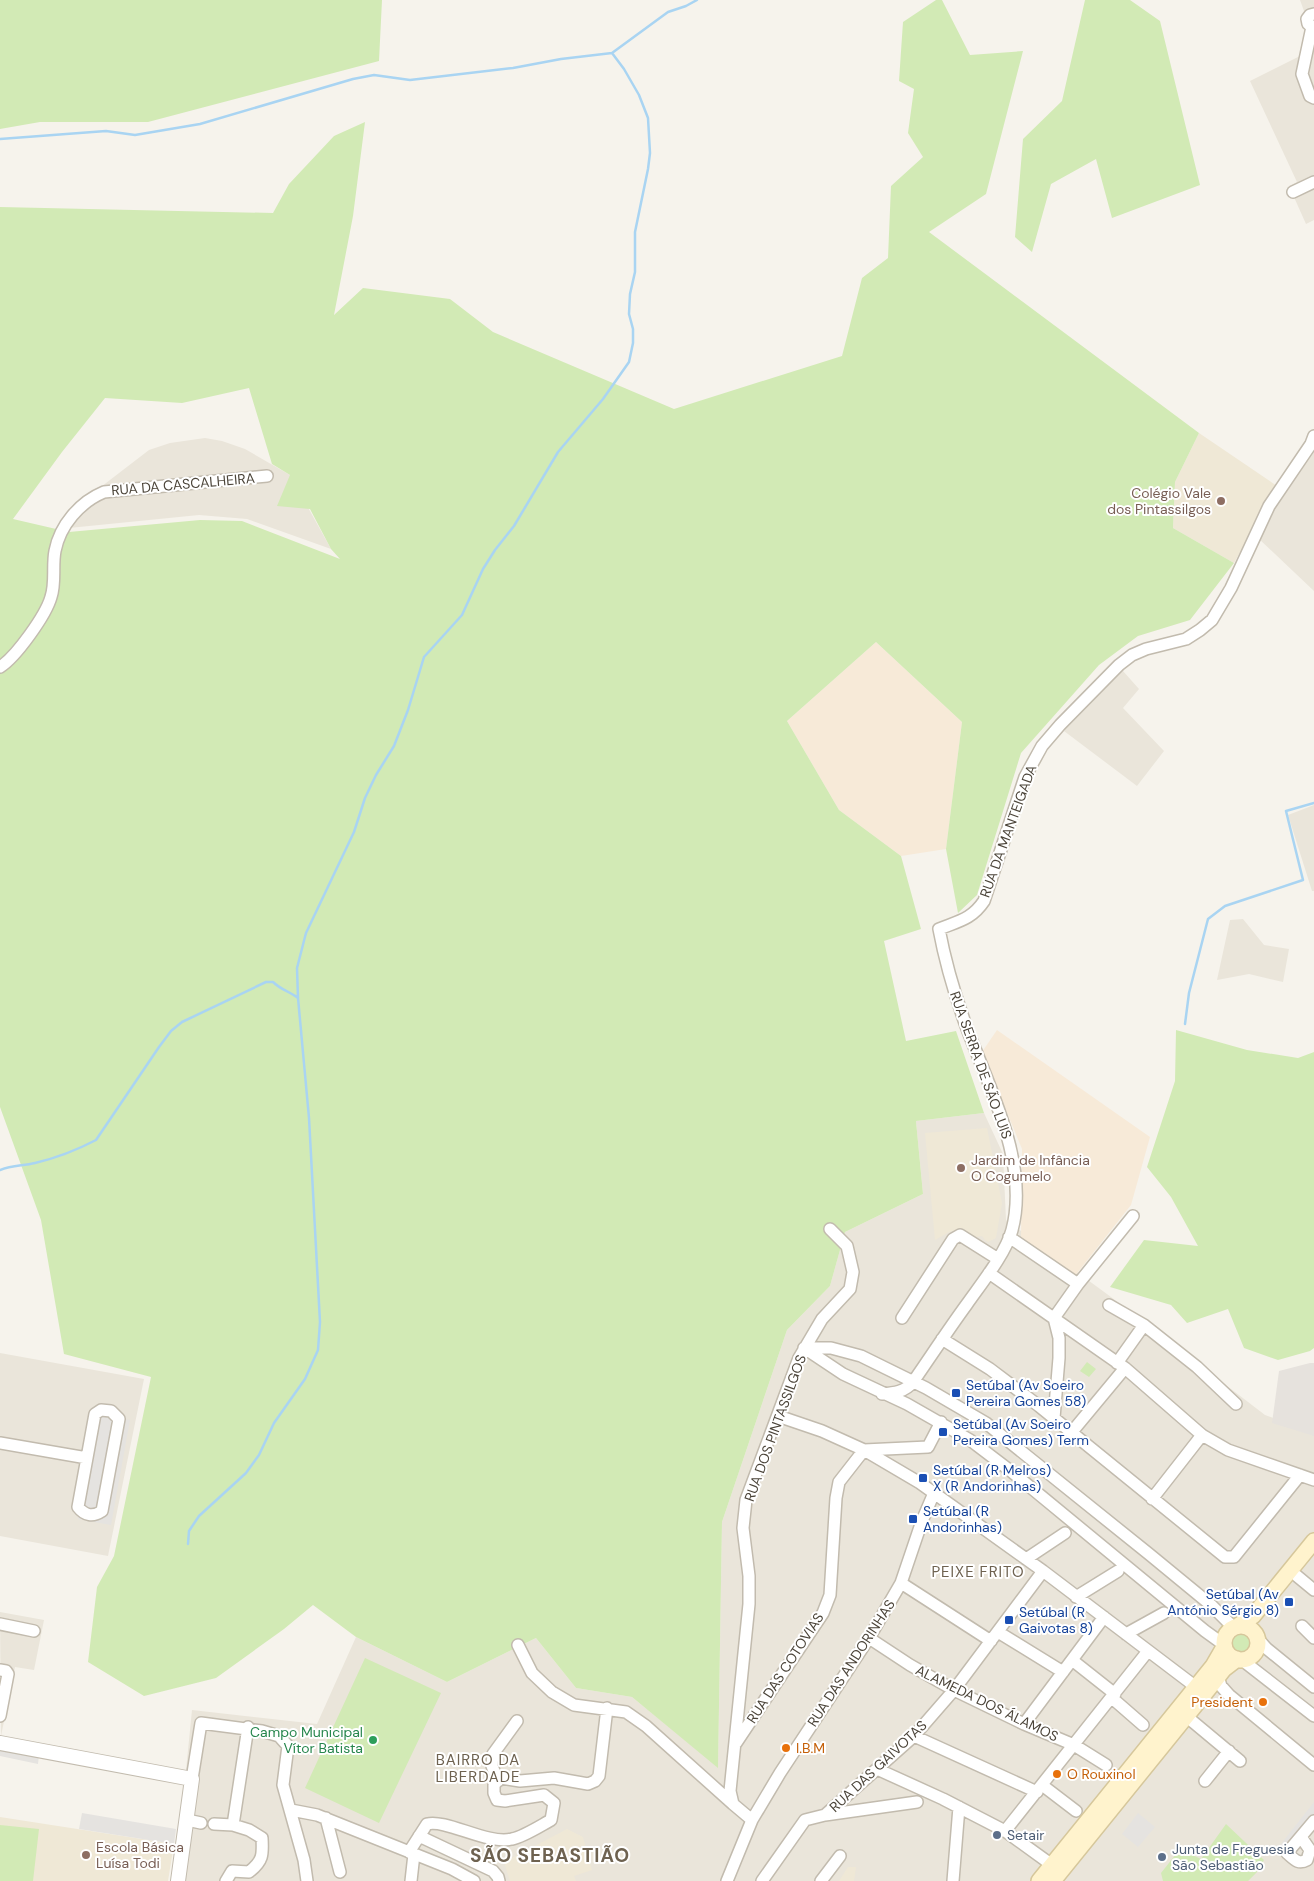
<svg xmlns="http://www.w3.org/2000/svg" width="1314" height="1881" viewBox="0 0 1314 1881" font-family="'DM Sans',sans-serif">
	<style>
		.residential { fill: #eae5da }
		.commercial { fill: #f7ead8 }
		.industrial { fill: #e6e2dd }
		.education { fill: #efe8d6 }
		.green { fill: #d2eab5; fill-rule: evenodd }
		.parking { fill: #e5e3e0 }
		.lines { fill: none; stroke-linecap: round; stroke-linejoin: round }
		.stream { stroke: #a9d4f2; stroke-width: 2.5 }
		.minor-casing { stroke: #c2bbae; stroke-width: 14 }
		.tertiary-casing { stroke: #c2bbae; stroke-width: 16 }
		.secondary-casing { stroke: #d6c79b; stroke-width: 18 }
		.minor { stroke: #fff; stroke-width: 11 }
		.tertiary { stroke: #fff; stroke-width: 14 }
		.secondary { stroke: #fff3cd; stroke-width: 15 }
		.education-dot { fill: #8d6e63; stroke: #fff; stroke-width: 2 }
		.transit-dot { fill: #1a4fb4; stroke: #fff; stroke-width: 2 }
		.food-dot { fill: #e8710a; stroke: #fff; stroke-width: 2 }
		.leisure-dot { fill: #2e9e5b; stroke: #fff; stroke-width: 2 }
		.service-dot { fill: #5c6f8a; stroke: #fff; stroke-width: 2 }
		.labels { text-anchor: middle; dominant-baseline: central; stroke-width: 4; stroke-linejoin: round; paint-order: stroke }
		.street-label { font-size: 14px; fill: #4b4439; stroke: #fff }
		.education-label { font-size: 14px; fill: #785e54; stroke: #fff; text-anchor: start }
		.transit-label { font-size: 14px; fill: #164399; stroke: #fff; text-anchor: start }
		.food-label { font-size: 14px; fill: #c56008; stroke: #fff; text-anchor: start }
		.leisure-label { font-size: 14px; fill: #27864d; stroke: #fff; text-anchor: end }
		.service-label { font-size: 14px; fill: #4e5e75; stroke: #fff; text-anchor: start }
		.neighbourhood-label { font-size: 15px; letter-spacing: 1px; fill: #6e6250; stroke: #fff }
		.district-label { font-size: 19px; font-weight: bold; letter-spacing: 1px; fill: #6e6250; stroke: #fff }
	</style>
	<rect width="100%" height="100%" fill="#f6f3ec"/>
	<path class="residential" d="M1300,0H1314V220L1306,224L1289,186L1297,182L1250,81L1300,56L1306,29L1302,20L1304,11Z
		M205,438L222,441L245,449L290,475L331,549L247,519L199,515L59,529L80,503L149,450L170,443Z
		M1314,445V591L1258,538L1273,507Z
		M1123,671L1139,689L1123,708L1164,751L1137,786L1064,731Z
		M1314,805V891H1312L1288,815Z
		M1243,919L1264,945L1289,949L1283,982L1249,974L1217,980L1230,920Z
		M984,1113L1003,1154L1006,1220L1111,1297L1265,1415L1314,1433V1881H175L192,1710L317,1724L356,1637L447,1682L536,1638L576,1688L632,1697L718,1767L722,1522L787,1330L830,1286L845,1232L923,1194L916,1121Z
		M0,1353L144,1379L108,1556L0,1536Z
		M0,1612L44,1620L34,1670L15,1667L1,1736Z"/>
	<path class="commercial" d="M876,642L962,722L946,849L901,856L839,810L787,721Z
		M997,1030L1150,1137L1131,1205L1074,1277L1021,1238L1022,1149L982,1052Z"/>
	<path class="industrial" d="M1310,1363H1314V1436L1272,1423L1279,1371Z"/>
	<path class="education" d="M1199,433L1277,486L1234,563L1173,528L1175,482Z
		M987,1128L1002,1203L996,1238L988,1242L985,1240L982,1236L976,1237L960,1230L949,1232L935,1240L925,1133Z
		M0,1817L174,1844L168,1881H0Z
		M567,1829L583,1837L592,1870L574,1876L576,1881H510L504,1862Z
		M848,1867H856L854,1881H839Z"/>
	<path class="green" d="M0,0H382L379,61L148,122H40L0,129Z
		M936,0H942L970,55L1023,51L986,194L929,232L1199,433L1175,482L1173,528L1234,563L1190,620L1138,636L1099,665L1021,753L977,895L958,913L946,849L962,722L876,642L787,721L839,810L901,856L921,929L884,941L906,1041L956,1031L984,1113L916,1121L923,1194L845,1232L830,1286L787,1330L722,1522L718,1768L632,1697L576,1688L536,1638L447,1682L356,1637L313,1605L284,1629L216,1678L144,1696L88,1662L97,1587L114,1556L151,1377L64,1354L41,1220L0,1107V207L273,213L289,184L334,136L365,122L353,216L334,315L363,288L450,299L493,332L674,409L842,356L862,278L888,258L891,186L923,157L908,133L914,89L899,81L903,22ZM249,388L272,464L290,475L277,506L310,509L331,549L340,559L242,521L200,520L69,532L13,519L62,452L105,398L182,403Z
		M1085,0H1130L1160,21L1200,185L1112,218L1096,159L1051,184L1032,252L1015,237L1023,139L1062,101Z
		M1176,1030L1247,1050L1298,1058L1314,1052V1348L1310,1351L1278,1360L1244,1348L1228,1309L1187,1323L1171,1305L1110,1287L1144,1240L1198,1246L1171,1197L1147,1167L1175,1081Z
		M1087,1362L1096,1369L1089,1377L1080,1371Z
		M1229 1641a11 11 0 1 1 22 0a11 11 0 1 1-22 0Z
		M365,1658L441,1693L379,1823L305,1788Z
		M1226,1824L1264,1860L1257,1872L1248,1881H1163L1161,1873L1180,1849L1201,1859Z
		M0,1825L39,1829L33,1881H0Z"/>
	<path class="parking" d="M96,1414L130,1420L111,1525L78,1519Z
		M0,1748L39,1755L38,1764L0,1756Z
		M1314,1802V1815L1284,1854L1277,1849Z
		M82,1813L176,1829L174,1844L79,1829Z
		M1138,1813L1155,1827L1138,1847L1122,1834Z"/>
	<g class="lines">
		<path class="stream" d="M0,139L106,131L135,135L200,124L353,79L374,75L410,80L513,68L561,59L612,53L668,12L686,6L697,0
			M1185,1024L1189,993L1208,919L1225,906L1303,880L1286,811L1314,803
			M0,1170C12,1165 23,1166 35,1163C56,1158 77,1150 96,1140L159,1047L171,1031L182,1022L266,982H273C281,990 289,991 298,998
			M188,1544L189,1531L199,1516L246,1473L259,1455L274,1423L305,1379L318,1350L320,1322L309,1118L298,998L297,968L306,933L354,832L365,798L376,775L394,746L408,710L424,657L462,615L483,569L495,550L514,526L558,452L603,399L629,362L633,343V329L629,314L630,294L635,272V232L648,169L650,153L648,118L639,95L624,69L612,53"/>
		<g class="minor-casing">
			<path id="minor" d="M1314,14L1310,15L1307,19L1308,24L1314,27
				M1312,27L1302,74L1310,96L1314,98
				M1293,192L1314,182
				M0,667C16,657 46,615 51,597C56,582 52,566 55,551C60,525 80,502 104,492L267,476
				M1009,1237L1078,1284L1054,1318
				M989,1273L1125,1368L1202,1435L1228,1450L1314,1480
				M1078,1284L1133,1216
				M1109,1305L1144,1325L1197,1367L1236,1404
				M902,1318L953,1239L960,1235L998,1259
				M1054,1318L1059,1338V1358L1054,1418
				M942,1339L990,1369L1039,1406L1225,1557H1234L1300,1475
				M804,1348H831L861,1356L926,1388L986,1423L1149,1554L1211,1605L1233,1627
				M804,1348L843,1374L907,1404L970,1440L1012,1472L1205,1631L1223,1644
				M1117,1363L1144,1325
				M882,1394C894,1393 905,1392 913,1382C931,1356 948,1330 967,1304C981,1284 1006,1253 1012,1230C1030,1163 988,1086 965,1023C954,992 945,961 939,929C959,921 972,919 984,901L1025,777L1042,746L1060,725L1119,665L1132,655L1146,649L1186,639L1200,630L1212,620L1231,588L1269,506L1311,444L1314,436
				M101,1410L111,1411L119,1419L102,1511C93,1517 85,1516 78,1507L95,1414Z
				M778,1416L822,1431L864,1450L920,1483L1043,1571L1196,1687
				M1071,1433L1125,1368
				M0,1443L87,1458
				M1152,1499L1202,1435
				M1026,1559L1065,1533
				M1297,1576L1314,1590
				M901,1583L991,1641
				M1076,1597L1118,1571
				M0,1624L34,1631
				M1302,1626L1314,1638
				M998,1632L1063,1672
				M1126,1634L1164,1613
				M869,1638L910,1665L954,1690L1024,1724L1074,1745L1106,1765
				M1258,1639L1266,1648L1314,1687
				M518,1645L532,1673L552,1692L574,1705L626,1712L646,1726L733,1804
				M1072,1660L1115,1694
				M1242,1660L1314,1716
				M0,1670L6,1671L8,1674L0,1716
				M1218,1677L1221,1686L1229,1695L1314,1765
				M1112,1698L1143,1725
				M1186,1716L1240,1761
				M1024,1724L1104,1617
				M914,1736L1037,1792
				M736,1743L823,1613L830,1595L836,1498L839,1482L864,1450L928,1447L941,1422
				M877,1769L943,1799L1005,1831L1052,1865
				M192,1779L201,1723L262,1731L279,1736L288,1746L283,1785L304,1860L307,1881
				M498,1781L492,1766L493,1754L517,1721
				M1205,1781L1229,1751
				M1042,1785L1076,1811
				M291,1810L317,1815L452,1869L474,1881
				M825,1815L917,1802
				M326,1818L340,1872
				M187,1820L201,1823
				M752,1820L733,1804L730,1791L749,1604V1576L743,1528L746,1500L799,1358L822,1319L850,1289L853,1272L847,1246L830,1229
				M214,1824L233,1825L248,1727
				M1005,1831L1148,1651
				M419,1836L493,1871L498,1877L499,1881
				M1301,1837L1310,1850L1307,1860C1298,1865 1294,1859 1287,1853L1314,1821
				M409,1852L427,1824C447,1819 487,1845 512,1839C523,1837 540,1826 551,1820L554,1803L544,1795L505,1801L497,1800L494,1793V1785L500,1778L520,1781L554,1778L588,1784L595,1781L599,1776L607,1708
				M226,1881L232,1871L249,1872C263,1861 263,1855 262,1838L249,1830L233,1825
				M411,1881L414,1854
				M727,1881L752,1820L780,1773L869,1638L901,1583L922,1521L934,1493
				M762,1881L805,1820L825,1815L914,1736L954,1690L1043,1571
				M821,1881L840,1856
				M953,1881L959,1807"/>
		</g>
		<g class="tertiary-casing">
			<path id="tertiary" d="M0,1743L192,1779L178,1881"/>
		</g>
		<g class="secondary-casing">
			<path id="secondary" d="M1239,1625L1253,1616L1314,1541
				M1224 1643a17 17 0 1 1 34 0a17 17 0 1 1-34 0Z
				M1039,1881L1213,1666L1224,1647
				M1053,1881L1214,1682L1224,1669L1237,1659"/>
		</g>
		<use href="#minor" class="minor"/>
		<use href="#tertiary" class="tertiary"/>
		<use href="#secondary" class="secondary"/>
	</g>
	<g class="education-dot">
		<circle cx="1221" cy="501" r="5"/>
		<circle cx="961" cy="1168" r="5"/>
		<circle cx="86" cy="1855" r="5"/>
	</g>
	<g class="transit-dot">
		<rect x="951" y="1388" width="10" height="10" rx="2.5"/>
		<rect x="938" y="1427" width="10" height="10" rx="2.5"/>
		<rect x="918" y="1473" width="10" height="10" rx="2.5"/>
		<rect x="908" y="1514" width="10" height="10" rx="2.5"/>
		<rect x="1284" y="1597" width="10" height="10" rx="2.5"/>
		<rect x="1004" y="1615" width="10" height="10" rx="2.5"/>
	</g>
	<g class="food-dot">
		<circle cx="1263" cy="1702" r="5"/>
		<circle cx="786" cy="1748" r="5"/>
		<circle cx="1057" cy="1774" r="5"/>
	</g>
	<circle class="leisure-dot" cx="373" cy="1740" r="5"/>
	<g class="service-dot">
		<circle cx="997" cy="1835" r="5"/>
		<circle cx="1162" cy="1857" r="5"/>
	</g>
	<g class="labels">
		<g class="street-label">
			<text transform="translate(183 484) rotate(-5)">RUA DA CASCALHEIRA</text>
			<text transform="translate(1008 831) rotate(-70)">RUA DA MANTEIGADA</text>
			<text transform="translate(981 1065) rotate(70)">RUA SERRA DE SÃO LUIS</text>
			<text transform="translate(775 1428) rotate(-70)">RUA DOS PINTASSILGOS</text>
			<text transform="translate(851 1663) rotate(-57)">RUA DAS ANDORINHAS</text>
			<text transform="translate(785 1668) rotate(-57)">RUA DAS COTOVIAS</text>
			<text transform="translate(987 1703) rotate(26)">ALAMEDA DOS ÁLAMOS</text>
			<text transform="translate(878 1766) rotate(-43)">RUA DAS GAIVOTAS</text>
		</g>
		<g class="education-label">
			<text x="1211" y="493" text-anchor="end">Colégio Vale<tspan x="1211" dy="16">dos Pintassilgos</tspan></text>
			<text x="971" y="1160">Jardim de Infância<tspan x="971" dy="16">O Cogumelo</tspan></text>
			<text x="96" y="1847">Escola Básica<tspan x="96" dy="16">Luísa Todi</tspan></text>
		</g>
		<g class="transit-label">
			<text x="966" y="1385">Setúbal (Av Soeiro<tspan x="966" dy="16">Pereira Gomes 58)</tspan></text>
			<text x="953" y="1424">Setúbal (Av Soeiro<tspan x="953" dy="16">Pereira Gomes) Term</tspan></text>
			<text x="933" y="1470">Setúbal (R Melros)<tspan x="933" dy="16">X (R Andorinhas)</tspan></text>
			<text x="923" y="1511">Setúbal (R<tspan x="923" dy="16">Andorinhas)</tspan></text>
			<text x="1279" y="1594" text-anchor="end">Setúbal (Av<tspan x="1279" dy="16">António Sérgio 8)</tspan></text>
			<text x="1019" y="1612">Setúbal (R<tspan x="1019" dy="16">Gaivotas 8)</tspan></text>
		</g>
		<g class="food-label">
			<text x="1253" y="1702" text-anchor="end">President</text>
			<text x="796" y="1748">I.B.M</text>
			<text x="1067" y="1774">O Rouxinol</text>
		</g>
		<g class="leisure-label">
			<text x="363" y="1732">Campo Municipal<tspan x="363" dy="16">Vítor Batista</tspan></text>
		</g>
		<g class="service-label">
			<text x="1007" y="1835">Setair</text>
			<text x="1172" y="1849">Junta de Freguesia<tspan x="1172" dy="16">São Sebastião</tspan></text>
		</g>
		<g class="neighbourhood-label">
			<text x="978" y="1572">PEIXE FRITO</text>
			<text x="478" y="1760">BAIRRO DA<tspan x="478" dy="17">LIBERDADE</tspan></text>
		</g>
		<g class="district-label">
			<text x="550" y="1855">SÃO SEBASTIÃO</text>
		</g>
	</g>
</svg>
